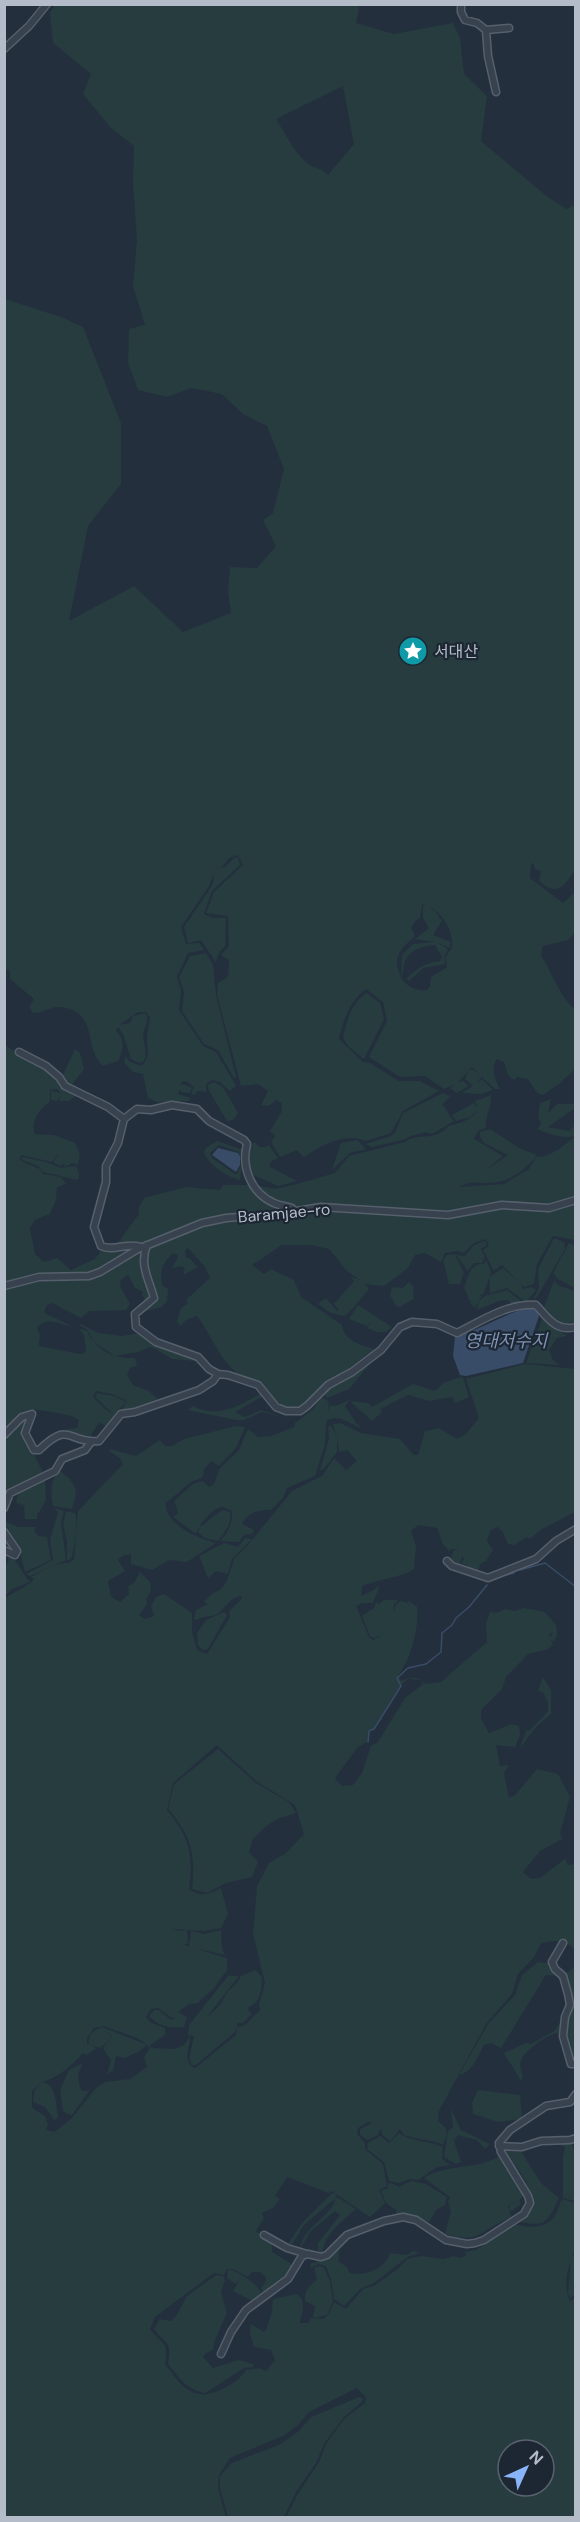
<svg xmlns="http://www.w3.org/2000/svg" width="580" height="2522" viewBox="0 0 580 2522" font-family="'DM Sans','Noto Sans KR',sans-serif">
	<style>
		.green { fill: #263c3f; fill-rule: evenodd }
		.water { fill: #394c67 }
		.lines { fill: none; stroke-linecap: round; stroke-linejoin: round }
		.stream { stroke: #394c67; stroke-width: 1.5 }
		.minor-casing { stroke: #565f6c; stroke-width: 9 }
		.minor { stroke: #38414e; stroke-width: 6 }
		.labels { text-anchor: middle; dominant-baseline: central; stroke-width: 4.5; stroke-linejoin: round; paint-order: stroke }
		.poi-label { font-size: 16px; fill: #b4bcc9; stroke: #1d2633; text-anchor: start }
		.street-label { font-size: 16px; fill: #b4bcc9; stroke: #1d2633 }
		.water-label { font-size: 18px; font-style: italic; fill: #7c92b1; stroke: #1d2633 }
	</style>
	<rect width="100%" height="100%" fill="#242f3e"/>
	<path class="green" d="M55,5L360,4L356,23L394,34L453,23L460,38L464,74L487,96L481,141L549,198L567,209L575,205V870C564,887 557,897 539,881L541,871L535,869L533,863L531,864L530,878L563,903L575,892V932L569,940L543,946L541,955C551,971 561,999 575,1009L576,1068L559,1084L543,1095L537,1093L528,1079L517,1077L514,1080L508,1075L504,1062L497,1059C490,1069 495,1079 500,1089H495L482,1077L476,1084L482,1079L493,1090L481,1094L461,1093L473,1086L465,1079L468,1071L472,1069L480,1075L472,1067L458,1082L463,1081L469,1086L457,1093L450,1088L455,1084L444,1089L425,1076L400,1077L369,1057L387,1021L383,1002L366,989C350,1001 343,1020 339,1039L363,1062L370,1063L399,1081H420L439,1091L403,1111L391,1133L366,1141C344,1132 322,1145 304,1157L297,1150L280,1157L271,1142L275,1136L270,1131L281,1113L282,1103L276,1100L269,1106L261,1105L268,1091L258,1084L241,1086L217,995L218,983L228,977L229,960L221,955L229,946L228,916L206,913L214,892L243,865L238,855L229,858L222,867L215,869L225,867L234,858L238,857L240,865L212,891L204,914L213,918H226L225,946L218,954L216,962L201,940L188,943L184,927L213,884L214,873L208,888L181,927L186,944L199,943L204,950L188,953L177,977L181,990L179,1010L203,1046L216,1052L236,1086L230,1091L220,1082L212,1080L206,1084V1092L197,1091L195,1095L191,1094L194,1087L186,1081L182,1082L180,1086L183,1084L192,1088L190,1093L181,1092L180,1089L178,1094L190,1098L189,1101L157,1102L148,1098L143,1074L133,1072L124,1062L125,1056L130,1062L141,1066C151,1058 147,1049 147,1038C147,1032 149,1025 150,1018L146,1012H138L119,1025L130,1023L133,1016L146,1013C150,1023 143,1028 143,1037C144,1046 148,1052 144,1061L139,1063L131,1059L123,1034L118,1027L116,1030C125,1040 124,1049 118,1061L103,1066C82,1046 100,1012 60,1007C51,1006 42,1013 33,1013L29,1007L34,999L10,979V972L5,968V299L61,317L83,327L121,423V484L88,526L69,621L134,586L183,632L231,613L228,593L230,567L257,568L276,546L263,520L273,513L284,469L267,426L243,414L222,394L191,388L167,397L138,390L128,363L129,329L145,325L133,286L137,240L133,182L134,146L110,127L83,94L91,74L53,43L50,13ZM343,86L354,144L328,175C321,167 314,169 307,163C294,152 285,133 276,119ZM422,904L426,906H423V918L429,928L415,939L435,942L413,944L402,955L401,977C391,957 401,949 415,936L411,928L416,920L420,918ZM428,907C440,909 457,935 451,949C451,950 446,956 445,957L447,967L431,977L430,986L427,990C415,991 408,987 401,978C403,974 403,970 404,965C407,950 422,946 435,945L442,957L440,961C425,963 416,969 406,979L409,981L423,968L445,964L444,957L448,949L436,942L450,948L451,942L433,935L442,921L435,911Z
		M206,953L213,965L216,995L236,1077L234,1078L218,1050L204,1044L182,1011L184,992L179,977L190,956Z
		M367,993L380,1003L384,1019L364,1059L350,1048L343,1038C346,1022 352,1001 367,993Z
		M4,1044L27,1060L45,1068L61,1086L76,1096L69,1101H59L60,1095L57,1101L51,1100V1091L61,1093L57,1089L50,1090V1101C40,1110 30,1119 35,1134L54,1135L75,1143L80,1154L78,1165L72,1163L64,1167L65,1163L60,1166L53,1162L57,1156L59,1157L57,1155L52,1162L21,1155L20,1158L21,1161L40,1169L43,1174L61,1177L66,1184L57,1187L56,1200L50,1214L35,1220L30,1228L35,1254L44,1262L57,1258L71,1270L95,1259L101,1251L114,1248L139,1214V1207L144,1198L186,1187L220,1190L223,1185H255L275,1189L297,1184L335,1173L349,1156L405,1142C418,1132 437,1142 448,1126C460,1123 470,1121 478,1110L470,1117L456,1121L452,1115L474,1103L478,1109L475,1101L491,1095C492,1107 485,1115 486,1128L478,1131L474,1139L503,1156L486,1170L508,1155L484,1143L480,1137V1132L490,1129L521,1149L537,1155C525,1171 508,1183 488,1183C477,1183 468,1181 459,1187L504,1184L529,1169L536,1157C553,1157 563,1145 575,1137V1240L553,1236L537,1264L534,1284L524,1287L502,1265L494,1271L483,1250L489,1246L486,1239L474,1243L464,1253L458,1251L445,1253L441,1262L425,1253L415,1255L408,1268L384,1286L365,1284L369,1289C360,1298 355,1309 344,1316L331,1313L318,1304L326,1298L337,1311L339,1308H337L332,1301L335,1303L354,1281L351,1277L360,1280L347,1271L329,1249L311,1245H282L252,1265L264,1274L271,1269L294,1280L301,1297L342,1325C344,1341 361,1345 374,1349C350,1370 322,1384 300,1407C277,1410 278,1399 262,1387C255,1381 245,1379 237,1373C219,1359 211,1334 197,1316L186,1320L180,1326L177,1321L181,1308L188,1303L186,1300L210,1278L205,1267L188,1248L185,1250L186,1258H189L198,1267L183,1275L185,1269L182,1266L172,1268L178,1257L177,1254H172C161,1265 160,1271 162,1285L168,1289L167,1301L162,1307L142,1312L149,1305L142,1295L143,1292L135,1288L128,1275L121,1280L120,1286L130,1304L126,1310L89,1311L81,1318L52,1303L47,1305L44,1313L72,1326C59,1325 47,1315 37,1328L40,1335L39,1346L80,1354L86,1352L84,1335L79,1329L87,1331C96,1350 114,1359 135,1358L137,1366L130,1368L127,1375L133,1385L149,1391L160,1401L136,1409L121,1411L127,1401L112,1394L96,1391L93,1397L106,1410L113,1414L95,1397L97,1393L114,1396L126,1402L115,1414L109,1428L99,1422L89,1439L57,1433L56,1431L77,1428L79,1420C69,1413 44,1411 31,1409V1411L21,1414L5,1427Z
		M75,1049L80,1053L84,1069L71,1086L62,1077Z
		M214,1082L223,1087L238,1113L233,1120L227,1121L208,1089V1085Z
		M443,1093L450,1096L442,1105C449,1110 448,1116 454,1121L432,1134L426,1132L411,1136L403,1140L372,1147L366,1144L391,1136L395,1132L403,1113Z
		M551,1099L548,1113L557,1104H575V1108L548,1127L570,1131L575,1124V1136C562,1139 550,1134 537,1129L541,1124L538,1117L540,1103Z
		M357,1140L366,1149L350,1153L332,1170L341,1143Z
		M217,1141L243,1150L244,1161H242L239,1152L219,1145L210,1153L212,1158L235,1174H237L242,1164L240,1180C228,1177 208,1165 204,1152L206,1148Z
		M254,1142L260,1147H266L269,1145L278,1158L270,1162V1167L297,1181L278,1186L251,1174C248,1163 246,1152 254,1142Z
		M22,1157L46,1162L61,1168L76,1166C79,1172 81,1175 77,1180L43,1172L38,1166L22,1160Z
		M554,1238L564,1242L565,1249L537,1297L532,1301L539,1288L538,1269Z
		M485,1241L487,1245L481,1249L485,1257L482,1263H474L468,1271L456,1255L465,1256L474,1245Z
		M569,1243L575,1246V1288L558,1279L553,1273Z
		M455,1254L464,1273L460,1284H449L443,1260L447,1255Z
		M486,1260L491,1272L484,1293L477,1297L482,1295L475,1308L470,1303L473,1301H470L464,1288C468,1277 470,1263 484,1264Z
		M503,1268L521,1284L523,1289L531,1287L536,1290L526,1302L507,1288L491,1293L490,1292L489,1277Z
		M554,1281L560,1286L575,1291V1322L561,1325L544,1307Z
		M409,1282L413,1286L414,1299L400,1307L396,1306L390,1295L392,1287L403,1288Z
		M507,1290L522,1302L513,1306L508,1300L499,1301L477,1310L479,1301L485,1296Z
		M358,1305L392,1327L386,1332H378L367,1328L372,1321L367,1326L349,1319Z
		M542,1319L567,1336L557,1338L549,1350L553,1360L559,1365L526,1363Z
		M81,1324L98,1333L122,1336L140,1333L155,1344L195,1361L172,1359L154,1348L150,1347L138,1352L115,1356L94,1342L87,1329L79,1325Z
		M373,1360L349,1389L327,1398L323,1393Z
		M525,1364L575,1369V1512L542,1529L530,1539L527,1537L514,1545L508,1544L502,1531L497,1527L490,1531L487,1541L493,1550L486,1561L481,1563L477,1573L465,1567L468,1565L461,1564L464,1559L462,1556L460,1564L452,1561L451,1557L454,1550L460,1549H451L450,1552L443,1544L437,1528L418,1525L411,1531L416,1546L414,1569C403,1577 376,1580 362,1586L361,1596L374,1590L378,1586L379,1588L373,1603H362L356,1606L369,1637L373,1640L382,1635L374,1638L370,1636L362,1616L374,1608L376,1602L379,1604L384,1600H398L393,1606L395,1612V1606L400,1601L406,1602L411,1608L407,1602L409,1601L417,1607C420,1624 410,1663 398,1675L401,1681C410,1677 419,1676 425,1684L441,1682L487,1642L486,1623L490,1612L497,1613L505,1609L515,1611L524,1608L545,1612L556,1625L557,1635L554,1642L550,1638L553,1632L549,1634L553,1645L548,1649L528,1654L506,1677L502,1689L481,1710V1719L489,1733L512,1724L519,1726L520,1735L515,1747L496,1745L500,1766L509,1765L504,1773L509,1798L515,1795L537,1769L558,1774L570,1797L560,1833L562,1839L540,1851L523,1872L531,1879L540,1878L566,1858L567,1865L575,1864V1950C564,1939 557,1940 541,1943L534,1957L518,1974L512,1994L486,2024L439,2111L438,2121L446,2128L447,2134L443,2145C430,2139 417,2140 404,2135L400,2129L390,2141L382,2135L381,2128L378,2135L367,2140L360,2135V2129L372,2123L376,2124L368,2122L358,2128L357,2134L365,2143V2149L383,2164L387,2186L379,2190L385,2203L370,2217L336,2194L335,2200L337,2197L356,2209C341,2222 324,2234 322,2255H318V2243L340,2215L335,2211L311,2231L300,2249C302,2227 331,2217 335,2200L332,2201L304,2225L291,2246L288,2244L302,2223L330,2195L335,2192L334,2191L329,2193L287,2177L275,2196L280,2199L273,2208L262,2213L264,2218L256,2231L272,2242V2252L290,2263L292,2267L286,2278L264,2294L261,2288L266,2281V2277L260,2272H252L248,2277L233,2269H227L224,2275L214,2273L155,2317L150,2329C162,2346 169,2340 165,2364C182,2387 194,2404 224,2388C234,2383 239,2380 246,2370L259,2368L266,2371L275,2360L271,2350L254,2347L250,2334L251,2324L264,2332L266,2330L272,2312L273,2299L297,2294L302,2299L303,2309L300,2323H308L311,2318L323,2319L329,2314L334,2302L346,2309L363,2289L374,2286L399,2268L407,2259L421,2256L444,2259L453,2256L462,2258L466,2255L465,2252L476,2250L514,2224C527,2228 545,2229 554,2217C558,2212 559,2205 562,2199L575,2203V2249L571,2259L575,2252V2295L570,2298L568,2293L571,2261C566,2273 564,2289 570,2301L576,2297L575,2517H286L298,2494L319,2462L326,2444L344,2419L365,2403L366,2398L357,2388L309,2412L298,2425L283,2436L230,2458L219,2475L218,2488L226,2517H5L4,1599C14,1591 25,1589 34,1579L31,1577C40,1572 59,1561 69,1563L74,1559L78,1511L123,1464L120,1458L109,1451L110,1449L136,1456L160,1440L165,1446H172L184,1439L236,1426L245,1427L236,1448L219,1466L211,1461L204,1469L203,1477L191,1482L166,1503C164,1524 199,1539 216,1543L187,1562L169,1560L152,1570L131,1564V1554L122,1556L118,1560L125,1571L108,1581L111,1597L120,1602L129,1594L128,1586L134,1583L140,1572L150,1582L151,1591L146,1599L147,1604L139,1615L145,1619L154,1616L151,1606L156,1597L164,1594L192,1613V1632L197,1650L207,1654L230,1617L229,1611L240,1601L242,1596C229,1597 226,1609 217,1614C210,1618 203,1615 197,1620L194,1619L196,1610L208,1604L204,1602L213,1593L220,1590L227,1581L234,1559L247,1546L292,1491L322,1476L334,1458L346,1470L357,1461L347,1450L339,1452L337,1435V1452L323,1470H320L329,1439L328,1427L331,1425L336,1435L333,1424L340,1423L361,1433L400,1439L414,1455H418L425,1431L439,1428L457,1439L465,1435L479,1418L466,1379ZM408,1679L421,1680L423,1684L405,1698L378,1742L371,1746L362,1773L353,1785L342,1786L335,1778L358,1747L367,1742L369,1730L373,1729L400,1686ZM217,1745L256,1781L295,1805L304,1834L285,1854L269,1863L257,1886L253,1934L265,1983L259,2004L260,2010L245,2025L237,2027L236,2035L195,2068C181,2061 191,2047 190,2036L184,2045L175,2049L151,2048L150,2045L165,2035V2028L150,2022L146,2017L151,2009L158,2008L172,2018L176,2017L171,2020L159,2010H154L149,2016C159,2027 169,2028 184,2027L187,2017L178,2012L189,2004L198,2003C202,1998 205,1996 210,1992C217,1987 220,1977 227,1971V1958L194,1948L225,1955L222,1948L221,1930L204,1934L191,1931L189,1946L191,1947L184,1945L188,1943L187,1930L179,1931L171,1929L204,1931L221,1928L228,1914L221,1888C209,1894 201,1898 189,1889C194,1854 189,1837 167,1810L173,1783ZM104,2026C119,2033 139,2035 150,2048L144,2057L147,2067L130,2079L105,2082L96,2088L71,2119L54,2132L46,2130L48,2125L45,2116L32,2108V2091L41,2083L34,2091L33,2102L45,2107L54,2120L58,2118C56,2106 57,2084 42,2082C56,2079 74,2064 83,2053L87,2055L96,2048L91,2045L100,2048L110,2040L111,2036L104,2030L112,2036L103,2048L111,2061L107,2075L113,2070L116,2056L124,2058L138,2052L147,2045L102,2027C95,2030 87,2034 89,2044H87V2038L94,2028ZM508,2450H544V2486H508Z
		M461,1377L463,1378L469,1397L455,1403L452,1397L429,1401L408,1395L380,1409L382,1412L372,1421L350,1401L368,1403L372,1407L413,1384L435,1391L445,1382Z
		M261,1393L263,1396L235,1412L245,1417L261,1410L288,1419L262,1412L244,1420H236L187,1410L193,1406C217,1419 240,1406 261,1393Z
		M321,1398L326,1399L329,1403L328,1412L330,1405L336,1406L350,1400L345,1406L356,1423L362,1428C349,1424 341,1414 327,1420V1418L324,1448L315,1476L287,1488L283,1498L271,1510C259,1510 248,1512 242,1524L254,1530L252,1534L244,1535L239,1542L220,1541C228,1533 233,1522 232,1511C229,1510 225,1507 222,1507C212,1508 199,1525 196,1534L173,1517L178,1513L174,1501L193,1484L203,1481L209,1487L214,1484L220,1468L239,1450L248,1429L258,1437L271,1436L294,1427L295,1423L313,1409Z
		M28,1416C23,1437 33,1452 42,1470L41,1475L12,1489L5,1497L4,1437Z
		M59,1470C77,1485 79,1487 72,1509L53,1506C50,1495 51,1478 59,1470Z
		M45,1479L46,1501L37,1515V1519H25L24,1505L16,1503L18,1494Z
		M54,1508L64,1511L61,1522L66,1560L30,1576L26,1574L53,1560L50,1540L58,1512Z
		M222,1510L230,1512C233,1522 224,1534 218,1541L205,1538L198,1532L200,1527Z
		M66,1511L75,1513C79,1528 74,1542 72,1557L67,1561V1542L63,1524Z
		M4,1521L18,1527H36L34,1530L38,1536L47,1537L51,1560L25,1572L20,1552L5,1528Z
		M245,1538L252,1539L232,1559L228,1574L216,1571L208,1578L199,1556L224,1543L238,1547Z
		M9,1555C18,1560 22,1574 30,1582L12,1589L5,1596V1565L8,1563Z
		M224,1612L227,1615L208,1649L203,1650L198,1645L197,1633L206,1620Z
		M543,1677L551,1690V1714L537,1726L520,1748L526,1731L530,1730L548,1711V1703L543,1692L538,1691Z
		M218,1749L256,1783L289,1802L296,1813L277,1819L265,1827L253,1839L249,1852L258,1862L252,1877L226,1883L207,1893L192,1889C196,1854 191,1835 168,1809L174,1784Z
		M538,1962L549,1963L559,1976L546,1975L501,2048L491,2043L484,2045C478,2056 472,2073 459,2075L488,2024L515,1995L522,1975Z
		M575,1967V2062H573L565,2033L574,2003L565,1974Z
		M255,1970L262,1977C261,1991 262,2000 249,2007L248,2010L252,2014L243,2023H238L235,2032L196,2065H192L189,2059L194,2036L188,2035L189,2025L228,1976H239L206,2018L219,2006L228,1991L237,1983L241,1976Z
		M562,2021L561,2032C550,2033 525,2049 521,2061C519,2066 521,2070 523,2075L521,2081L504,2053L526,2043L531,2044L554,2031Z
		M83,2063L78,2074L80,2088L83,2091L90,2090L72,2115L67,2114L63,2111L60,2090L69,2070Z
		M478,2090L520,2095L522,2119L498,2122L473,2114L472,2103Z
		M451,2109L461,2130L490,2144L485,2149L477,2140L458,2135L454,2141L461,2162L456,2164L444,2157L448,2131L453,2128Z
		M399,2133C412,2142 427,2140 443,2147L442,2159L450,2165L437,2167L418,2180L409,2179L399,2183L389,2181L384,2162L367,2149L368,2143L380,2136L389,2143Z
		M557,2143H571L575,2151V2201L563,2198V2157L565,2147Z
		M508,2149L520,2150L541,2183L559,2198C548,2220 547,2229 518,2221L532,2209C535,2189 517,2169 506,2152Z
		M499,2156L524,2196L519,2200L521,2204L510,2212L509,2206L518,2200L508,2206L511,2216L508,2219C479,2230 481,2245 445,2234L451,2211L448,2202L450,2197L424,2178C444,2164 477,2170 499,2156Z
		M411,2181L426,2184L447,2197L445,2205L436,2210L429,2222L406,2214L397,2215L396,2210L386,2203L381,2191L388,2188V2184L391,2183L399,2187Z
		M340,2245L338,2261L348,2268L349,2273C365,2277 385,2269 390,2253L407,2255L413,2251L420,2253L409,2256L374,2283L360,2289L344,2306L334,2299L331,2279L326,2266L318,2264L311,2268L310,2264L328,2257Z
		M320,2266L324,2268L330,2281L333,2301L328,2314L316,2318L313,2317L315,2306L305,2301C304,2291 309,2285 317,2280L314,2267Z
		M228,2270H233C243,2276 257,2282 263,2296L254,2302L233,2291L241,2278L236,2284L227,2278Z
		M216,2275L223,2276L225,2280L221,2292L227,2313L215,2340L213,2350L206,2353L203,2357L213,2368L238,2360L253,2364V2367L244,2368L205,2393C187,2390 179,2378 168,2364C172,2340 166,2345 154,2329L160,2319L171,2321L176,2316L187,2296Z
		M359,2397L363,2398L362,2402L344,2417L324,2444L316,2463L296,2492L284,2517H228L220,2488V2476L232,2463L279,2445L299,2431L311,2417Z"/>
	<path class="water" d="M218,1148L238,1153L240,1156V1165L236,1172L212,1155Z
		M528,1307L535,1308L539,1316L523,1363L466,1376L460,1375L453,1356L455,1337C480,1329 502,1316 528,1307Z"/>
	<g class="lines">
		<path class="stream" d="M520,1570L545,1563L576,1587
			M501,1576L514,1573
			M368,1742L369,1731L374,1729L401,1686L397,1678L408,1668L426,1664L441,1652L442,1633L452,1625L456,1618L469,1607L487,1585"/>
		<g class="minor-casing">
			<path id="minor" d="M461,4V12L465,20L477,23L486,30
				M486,30L488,56L496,92
				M486,30L509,28
				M4,49L29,26L47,4
				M19,1052L46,1066L59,1077L65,1086L108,1107L124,1119L118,1143L106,1166V1182L94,1227L101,1246C113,1252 128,1242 141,1247
				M124,1119L137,1109L151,1110L172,1105L197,1109L209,1121L244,1140L247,1144C241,1167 251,1193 274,1203C280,1206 286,1206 292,1208L293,1211
				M147,1245C139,1265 149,1279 154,1298L135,1314L136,1327L156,1342L198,1357L209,1369L218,1374L228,1375L258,1385L276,1407L286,1411H300L307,1406L328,1385L352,1372L381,1350L400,1327L412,1322L437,1324L457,1333C481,1321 508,1303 536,1305C548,1318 556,1332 576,1327
				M4,1286L39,1277L89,1276L100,1272L138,1249L202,1223L226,1218L278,1214L321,1207L448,1215L502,1205L549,1208L576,1200
				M32,1414L25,1433L34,1450H39C71,1419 67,1444 99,1441L121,1414L135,1412L199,1390L213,1381L218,1374
				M4,1435L22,1417L32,1414
				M4,1508L10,1493L55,1471L62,1459L85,1450L91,1442
				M4,1532L17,1551L15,1555
				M4,1550L15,1555
				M447,1561L452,1566L488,1578L536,1559L556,1541L576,1529
				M563,1943L552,1962L555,1969L563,1976L568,1994L570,2005L565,2017L563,2036L571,2064H576
				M499,2146L522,2147L541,2141L570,2140L576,2138
				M264,2235L287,2248L307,2254
				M221,2354L231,2332L246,2310L288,2279L302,2256L308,2254L321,2257L327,2255L347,2235L384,2221L403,2217L416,2220L446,2240L467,2244L475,2243L484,2240L524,2214L530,2203L528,2196L501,2152L499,2143L510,2130L546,2106L570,2102L576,2094"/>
		</g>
		<use href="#minor" class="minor"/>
	</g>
	<defs>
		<g id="sight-disc" transform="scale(1.5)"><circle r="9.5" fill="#0f9aa8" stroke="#1d2633"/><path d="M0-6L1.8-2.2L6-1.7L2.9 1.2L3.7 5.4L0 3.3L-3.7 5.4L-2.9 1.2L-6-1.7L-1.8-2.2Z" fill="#fff"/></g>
	</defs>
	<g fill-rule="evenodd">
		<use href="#sight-disc" x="413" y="651"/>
	</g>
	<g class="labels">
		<g class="poi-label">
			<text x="434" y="651">서대산</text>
		</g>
		<g class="street-label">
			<text transform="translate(284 1213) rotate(-5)">Baramjae-ro</text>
		</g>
		<g class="water-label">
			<text x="506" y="1341">영대저수지</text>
		</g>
	</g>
	<rect width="580" height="2522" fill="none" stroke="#b4bcc9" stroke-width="12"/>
	<g transform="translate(526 2468) rotate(45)"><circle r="28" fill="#1d2633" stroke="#59626f" stroke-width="1.5"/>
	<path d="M0-4.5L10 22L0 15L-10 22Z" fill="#8ab4f8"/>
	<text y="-9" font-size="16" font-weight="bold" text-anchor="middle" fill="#b4bcc9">N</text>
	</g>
</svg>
